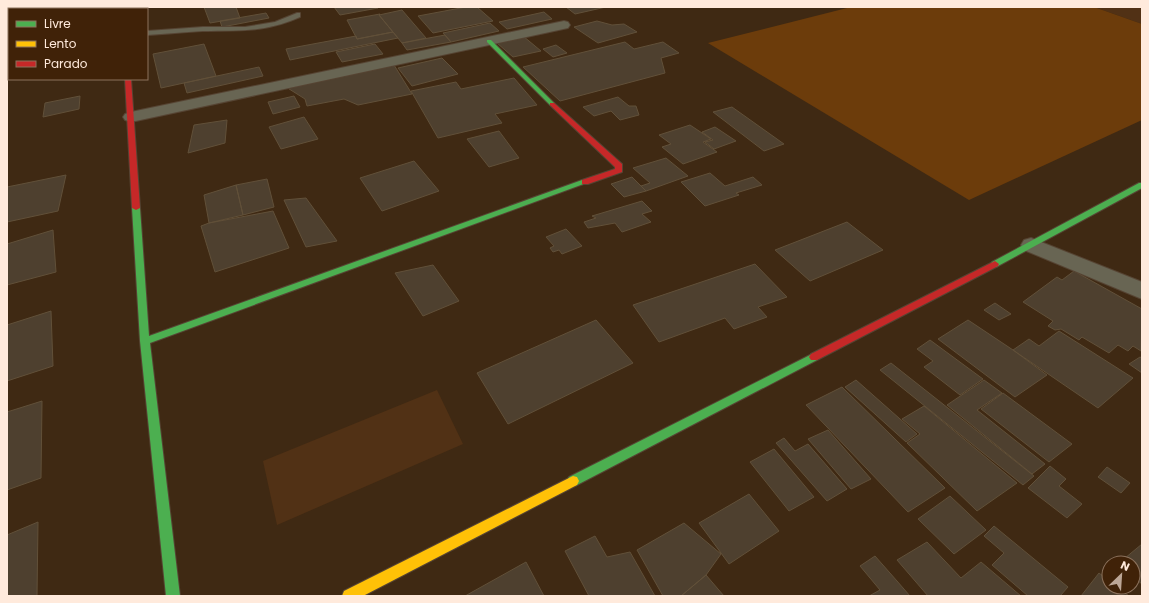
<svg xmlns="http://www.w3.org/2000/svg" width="1149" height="603" viewBox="0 0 1149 603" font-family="Poppins,sans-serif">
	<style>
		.built { fill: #513115 }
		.green { fill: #6c3c0b }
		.building { fill: #4e402f; stroke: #615039 }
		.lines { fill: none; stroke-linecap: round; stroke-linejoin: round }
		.lane-casing { stroke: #564433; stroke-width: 2 }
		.street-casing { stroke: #564433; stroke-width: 2 }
		.fast-casing { stroke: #564433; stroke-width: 2 }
		.slow-casing { stroke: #564433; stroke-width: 2 }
		.jam-casing { stroke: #564433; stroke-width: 2 }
		.lane { fill: #686553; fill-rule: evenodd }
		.street { fill: #686553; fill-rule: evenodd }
		.fast { fill: #4caf50; fill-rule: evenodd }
		.slow { fill: #ffc107; fill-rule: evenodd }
		.jam { fill: #c62828; fill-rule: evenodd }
	</style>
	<rect width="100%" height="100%" fill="#3f2913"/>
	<path class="built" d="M1094,7H1142V24Z
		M437,390L463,444L277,525L263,461Z"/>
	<path class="green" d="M851,7H1094L1142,24V120L969,200L708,43Z"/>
	<path class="building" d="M204,7H236L240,18L210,23Z
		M334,7H376L378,8L340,15Z
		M466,7H477L493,21L433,33L418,16Z
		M566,7H606L575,14Z
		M402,10L426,38L402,43L379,15Z
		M544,12L552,19L507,29L499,22Z
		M266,13L269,18L222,27L220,21Z
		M380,14L379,15L393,32L357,39L347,20Z
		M597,21L612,25L624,24L637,32L598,43L574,27Z
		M490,23L499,31L451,42L443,33Z
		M393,32L398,38L290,60L286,49L356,36L357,39Z
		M445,35L451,42L407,50L402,43Z
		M523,36L541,51L513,57L497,43Z
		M625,42L634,49L663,42L679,53L661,58L665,73L560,101L523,67Z
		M204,44L216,76L161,88L153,54Z
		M375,44L383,54L342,62L336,52Z
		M556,45L567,53L553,57L543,49Z
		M442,58L458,74L412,86L398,68Z
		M394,65L412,94L358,105L344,99L307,106L305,99L286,87Z
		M259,67L263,76L187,93L184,83Z
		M514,78L537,105L495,114L502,123L438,138L411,91L456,82L461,89Z
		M80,96L79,109L43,117L45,103Z
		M294,96L300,107L273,114L268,102Z
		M618,97L629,106H636L639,115L620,120L611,111L594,116L583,107Z
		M732,107L784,144L764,151L713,112Z
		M304,117L318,139L281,149L269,127Z
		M227,120L225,143L188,153L194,125Z
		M690,125L711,139L703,142L717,152L683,164L662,147L671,144L659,135Z
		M715,127L736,141L714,149L705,142L713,140L702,132Z
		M499,131L519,158L489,167L467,139Z
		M666,158L688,176L646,191L641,186L650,183L633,168Z
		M414,161L439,191L382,211L360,178Z
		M710,173L725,186L753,177L762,185L736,193L739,195L705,206L681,182Z
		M66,175L58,211L7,222V187Z
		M632,177L646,191L624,197L611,184Z
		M267,179L274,207L243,215L236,185Z
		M236,185L243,215L209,223L204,195Z
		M306,198L337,241L306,247L284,200Z
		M642,201L652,211L642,214L651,222L622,232L615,223L588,228L584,222L596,218L592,216Z
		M273,211L289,248L215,272L201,226L209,223Z
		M847,222L883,250L810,281L775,250Z
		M566,229L582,246L562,254L559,250L553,252L550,248L554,246L546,237Z
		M53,230L56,272L7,285V244Z
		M755,264L787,297L758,307L767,317L734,329L725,318L659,342L633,305Z
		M433,265L459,301L423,316L395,273Z
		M1074,271L1142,309L1141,351L1133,346L1128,351L1118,345L1109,353L1082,337L1079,340L1061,329L1055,330L1048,326L1053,321L1023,302L1057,277L1062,280Z
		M995,303L1011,314L999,320L984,310Z
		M51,311L53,366L7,381V325Z
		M596,320L633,363L508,424L477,373Z
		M968,320L1013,350L1047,375L1015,397L938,339Z
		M1059,331L1133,378L1098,408L1013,350L1029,339L1039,346Z
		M930,340L983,379L960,395L924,367L933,361L917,349Z
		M1140,357L1142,358V373L1129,364Z
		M891,363L1034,476L1023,485L880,370Z
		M856,380L917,434L906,442L845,387Z
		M984,380L1002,393L977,410L1045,464L1032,474L947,405Z
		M842,387L945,488L908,512L806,405Z
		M1003,393L1072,444L1049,462L981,409Z
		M42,401L41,478L7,490V412Z
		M924,406L1017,483L977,511L907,443L920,434L902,419Z
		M828,430L871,479L851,489L808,439Z
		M784,438L795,451L808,444L847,489L827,501L776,443Z
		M774,449L814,497L789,511L750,462Z
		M1050,466L1066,479L1059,486L1082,504L1067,518L1028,488Z
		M1107,467L1130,483L1121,493L1098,477Z
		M749,494L779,531L729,564L699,523Z
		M950,496L986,530L954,554L918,519Z
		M38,522L37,596H7V535Z
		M684,523L721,554L706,575L681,596H663L637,550Z
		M994,526L1068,587L1060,596H1028L992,565L1004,553L984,536Z
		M595,536L607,557L630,552L655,596H589L565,551Z
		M927,542L961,578L981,562L1021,596H928L897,560Z
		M1142,544V584L1133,577V563H1119Z
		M875,556L897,581L910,596H869L880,590L860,566Z
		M526,562L544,596H465Z
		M1099,573L1109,581V587H1117L1129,596H1081Z
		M706,575L724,596H681Z"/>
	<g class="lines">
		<g class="lane-casing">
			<path id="lane" d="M297,13H300V17C263,33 241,30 203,31C184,32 166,34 147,35V31L203,27H245L275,22Z"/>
		</g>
		<g class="street-casing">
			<path id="street" d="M25,7H48L47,9H24Z
				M117,7H129V9H117Z
				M9,8L12,9H9V16L7,17V9Z
				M564,21L568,22L570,25L568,28L131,122L125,120L123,117L125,114L131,112Z
				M1031,238L1142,282V299L1024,250L1021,245L1024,240Z"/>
		</g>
		<g class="fast-casing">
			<path id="fast" d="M487,40H491L554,103V105H550L487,42Z
				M582,180H585L589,182L150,343L180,596H166L140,341L132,208L133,206H139L140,208L149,336Z
				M1139,183H1142V188L998,266L995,267L991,264L992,262Z
				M814,353L817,354L819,357L817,360L577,485L573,486L569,485L567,481L569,477Z"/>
		</g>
		<g class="slow-casing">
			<path id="slow" d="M573,476L577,477L579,481L577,485L363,596H342L344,591Z"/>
		</g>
		<g class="jam-casing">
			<path id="jam" d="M125,79H131L140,208L136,210L132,208Z
				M550,103H554L622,164V172L588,184H582V180L615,169V167L550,105Z
				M995,261L999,264L998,266L817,360H811L809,357L811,354Z"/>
		</g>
		<use href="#lane" class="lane"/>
		<use href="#street" class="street"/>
		<use href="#fast" class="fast"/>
		<use href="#slow" class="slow"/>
		<use href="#jam" class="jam"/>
	</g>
	<rect width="1149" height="603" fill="none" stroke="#ffeadc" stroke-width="16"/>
	<rect x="8" y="8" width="140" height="72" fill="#402208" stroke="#8c725d"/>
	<rect x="16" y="21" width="20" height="6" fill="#4caf50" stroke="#8c725d"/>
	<text x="44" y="28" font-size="12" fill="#ffeadc">Livre</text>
	<rect x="16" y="41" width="20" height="6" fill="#ffc107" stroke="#8c725d"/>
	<text x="44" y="48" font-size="12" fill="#ffeadc">Lento</text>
	<rect x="16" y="61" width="20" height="6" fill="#c62828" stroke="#8c725d"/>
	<text x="44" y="68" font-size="12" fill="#ffeadc">Parado</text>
	<g transform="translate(1121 575) rotate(25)"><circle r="19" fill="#402208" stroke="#8c725d"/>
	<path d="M0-3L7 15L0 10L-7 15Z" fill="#bca696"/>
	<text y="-6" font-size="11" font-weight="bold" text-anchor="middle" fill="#ffeadc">N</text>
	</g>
</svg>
